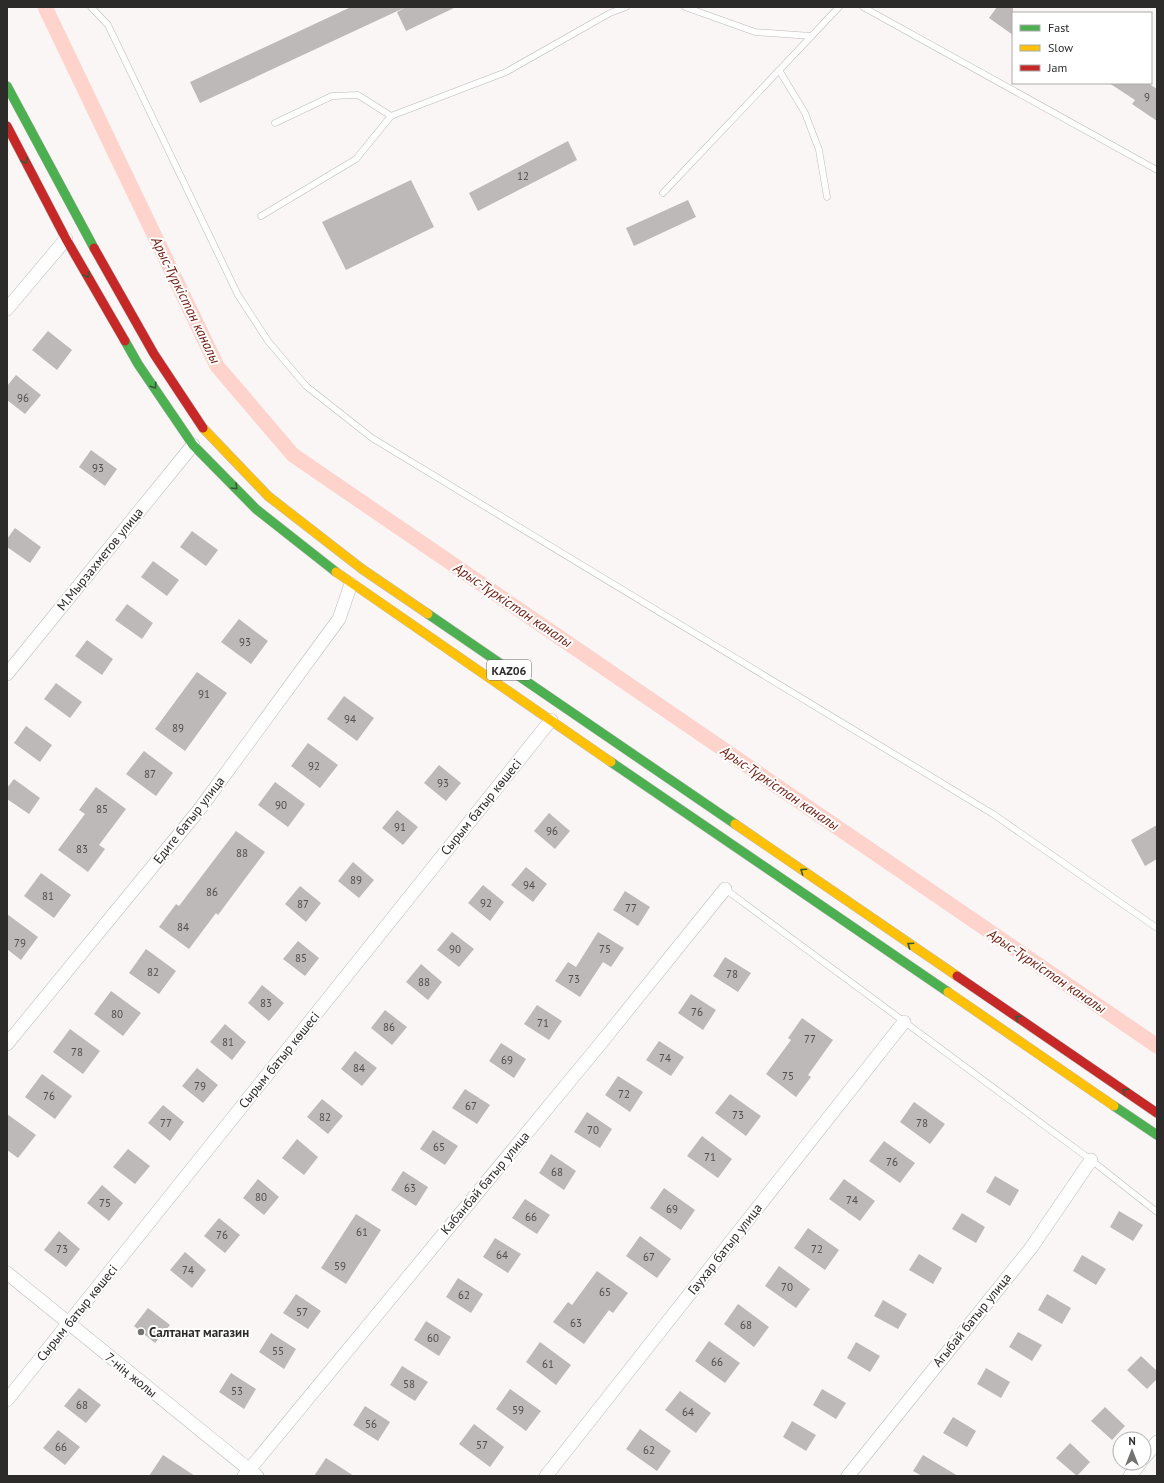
<svg xmlns="http://www.w3.org/2000/svg" width="1164" height="1483" viewBox="0 0 1164 1483" font-family="'PT Sans',sans-serif">
	<style>
		.lines { fill: none; stroke-linecap: round; stroke-linejoin: round }
		.canal { stroke: #fdd3cb; stroke-width: 15 }
		.building { fill: #bcb9b8 }
		.lane-casing { stroke: #bdbaba; stroke-width: 7 }
		.street-casing { stroke: #bdbaba; stroke-width: 14 }
		.fast-casing { stroke: #bdbaba; stroke-width: 10 }
		.slow-casing { stroke: #bdbaba; stroke-width: 10 }
		.jam-casing { stroke: #bdbaba; stroke-width: 10 }
		.lane { stroke: #fefefe; stroke-width: 6 }
		.street { stroke: #fefefe; stroke-width: 13 }
		.fast { stroke: #4caf50; stroke-width: 9 }
		.slow { stroke: #ffc107; stroke-width: 9 }
		.jam { stroke: #c62828; stroke-width: 9 }
		.oneway { stroke: #385937 }
		.poi-dot { fill: #757271; stroke: #fff; stroke-width: 1.5 }
		.labels { text-anchor: middle; dominant-baseline: central; stroke-width: 4; stroke-linejoin: round; paint-order: stroke }
		.number-label { font-size: 11px; fill: #514e4e }
		.shield { fill: #fff; stroke: #6c6b6a; stroke-width: 1 }
		.shield-label { font-size: 12px; font-weight: bold; fill: #2d2b2a }
		.street-label { font-size: 13px; fill: #2d2b2a; stroke: #fff }
		.poi-label { font-size: 13px; font-weight: bold; fill: #2d2b2a; stroke: #fff; text-anchor: start }
		.water-label { font-size: 14px; font-style: italic; fill: #6d1b0e; stroke: #fff }
	</style>
	<rect width="100%" height="100%" fill="#faf6f6"/>
	<g class="lines">
		<path class="canal" d="M45,7L217,366L293,455L1157,1046"/>
	</g>
	<path class="building" d="M351,7H406L200,103L190,82Z
		M406,7H456L406,31L397,12Z
		M997,7H1013V35L989,18Z
		M1109,83H1148L1157,89V121L1132,104L1135,100Z
		M568,141L577,160L478,211L469,193Z
		M411,180L434,227L346,270L322,222Z
		M688,200L696,217L634,246L626,228Z
		M48,331L72,350L57,370L32,350Z
		M16,375L41,395L25,414L7,400V386Z
		M91,450L117,469L105,486L79,467Z
		M15,528L41,547L30,563L7,547V539Z
		M192,531L218,550L206,566L180,547Z
		M153,561L179,580L167,596L141,577Z
		M127,604L153,623L142,639L115,620Z
		M239,619L268,641L251,664L221,642Z
		M87,640L113,659L102,675L75,656Z
		M197,672L227,693L185,751L155,729Z
		M56,683L82,702L70,718L44,699Z
		M344,696L374,718L357,741L327,719Z
		M26,726L52,745L40,762L14,743Z
		M308,743L338,765L320,788L291,766Z
		M144,751L173,773L156,796L126,774Z
		M439,765L461,783L446,801L424,783Z
		M14,779L40,798L29,814L7,799V788Z
		M275,782L305,804L288,827L258,805Z
		M96,787L126,809L99,845L105,849L88,872L58,850L85,814L79,810Z
		M397,810L418,827L403,845L382,828Z
		M549,813L570,831L555,849L534,831Z
		M1157,825V859L1145,866L1131,840Z
		M236,831L265,852L218,915L216,913L189,949L159,927L176,904L179,906Z
		M353,862L374,880L359,898L338,881Z
		M526,867L547,884L533,902L511,885Z
		M41,873L71,895L54,918L24,896Z
		M483,885L504,902L490,921L468,903Z
		M300,886L321,903L306,922L285,904Z
		M625,891L650,907L638,926L613,910Z
		M7,914L38,937L21,960L7,949Z
		M452,932L474,949L459,967L437,950Z
		M598,932L624,948L611,967L603,962L580,997L555,981L568,962L576,967Z
		M298,941L319,958L305,976L283,959Z
		M146,949L176,971L159,994L129,973Z
		M725,957L751,973L738,992L713,976Z
		M421,964L442,982L428,1000L406,982Z
		M262,985L284,1003L269,1021L248,1003Z
		M111,991L141,1013L123,1036L94,1014Z
		M691,994L716,1010L703,1030L678,1013Z
		M537,1005L562,1021L549,1040L524,1024Z
		M385,1010L407,1027L392,1045L371,1028Z
		M802,1018L833,1040L808,1075L811,1077L796,1097L766,1074L791,1040L788,1038Z
		M225,1024L246,1042L232,1060L210,1042Z
		M70,1029L100,1051L83,1074L53,1052Z
		M659,1041L684,1057L671,1076L646,1060Z
		M501,1043L526,1059L514,1078L489,1061Z
		M355,1051L377,1068L362,1086L341,1069Z
		M197,1068L218,1085L203,1103L182,1086Z
		M42,1074L72,1096L55,1119L25,1097Z
		M618,1076L643,1092L630,1112L605,1095Z
		M465,1089L490,1105L477,1124L452,1108Z
		M730,1094L761,1116L746,1136L715,1113Z
		M322,1099L343,1116L328,1134L307,1117Z
		M914,1102L945,1124L930,1144L900,1122Z
		M163,1105L184,1122L170,1141L148,1123Z
		M587,1112L612,1129L600,1148L574,1132Z
		M7,1114L36,1135L18,1158L7,1150Z
		M433,1130L458,1146L445,1165L420,1149Z
		M702,1136L732,1159L718,1178L687,1156Z
		M297,1139L318,1157L304,1175L282,1158Z
		M884,1141L915,1163L900,1183L869,1161Z
		M128,1149L150,1166L135,1184L113,1167Z
		M551,1154L576,1171L564,1190L539,1173Z
		M403,1171L428,1187L416,1206L391,1190Z
		M995,1176L1019,1190L1010,1206L986,1192Z
		M258,1179L279,1197L264,1215L243,1198Z
		M844,1179L875,1201L860,1221L829,1199Z
		M102,1185L123,1203L109,1221L87,1203Z
		M664,1188L695,1210L681,1230L650,1208Z
		M525,1199L550,1215L537,1234L512,1218Z
		M1119,1211L1143,1225L1133,1241L1110,1227Z
		M962,1213L985,1227L976,1243L952,1229Z
		M356,1214L381,1230L346,1284L321,1268Z
		M219,1218L240,1235L225,1253L204,1236Z
		M808,1228L839,1250L825,1270L794,1248Z
		M59,1231L80,1249L66,1267L44,1250Z
		M640,1236L671,1259L657,1278L626,1256Z
		M495,1238L521,1254L508,1273L483,1257Z
		M185,1252L206,1270L192,1288L170,1270Z
		M919,1254L942,1268L933,1284L909,1270Z
		M1082,1255L1106,1269L1096,1285L1073,1271Z
		M779,1266L810,1289L796,1308L765,1286Z
		M597,1271L628,1293L613,1313L609,1310L584,1344L553,1322L568,1302L572,1305Z
		M458,1278L483,1294L471,1313L446,1297Z
		M296,1294L321,1311L308,1329L283,1313Z
		M1047,1294L1071,1308L1062,1324L1038,1310Z
		M883,1300L907,1314L898,1329L874,1316Z
		M738,1304L769,1327L754,1347L724,1324Z
		M148,1308L170,1325L155,1343L134,1326Z
		M426,1321L451,1337L439,1356L414,1340Z
		M1018,1332L1042,1345L1032,1361L1009,1347Z
		M271,1333L296,1349L284,1369L259,1352Z
		M709,1341L740,1363L725,1383L695,1361Z
		M540,1342L571,1365L556,1385L526,1362Z
		M856,1342L880,1356L870,1372L847,1358Z
		M1141,1356L1157,1371V1379L1147,1389L1127,1370Z
		M402,1366L428,1382L415,1401L390,1385Z
		M986,1368L1010,1382L1001,1398L977,1384Z
		M231,1373L256,1389L244,1409L219,1392Z
		M79,1388L101,1405L86,1423L64,1406Z
		M510,1389L541,1411L526,1431L496,1409Z
		M822,1389L846,1403L836,1419L813,1405Z
		M680,1391L711,1413L696,1433L665,1410Z
		M365,1406L390,1422L378,1441L353,1425Z
		M1105,1407L1125,1426L1112,1440L1091,1421Z
		M953,1417L976,1431L967,1447L943,1433Z
		M792,1421L816,1435L806,1451L783,1437Z
		M474,1424L504,1447L490,1467L459,1444Z
		M640,1429L671,1451L657,1471L626,1449Z
		M58,1430L80,1447L65,1465L43,1448Z
		M1070,1443L1090,1462L1077,1476L1056,1458Z
		M163,1455L195,1476H149Z
		M923,1455L958,1476H922L913,1471Z
		M326,1458L354,1476H314Z"/>
	<g class="lines">
		<g class="lane-casing">
			<path id="lane" d="M91,7L108,25L238,295L268,341L306,386L372,438L993,814L1157,928
				M685,7L755,32L811,36
				M863,7L1157,170
				M779,70L805,113L819,150L827,197
				M275,123L332,96L358,95L391,116
				M663,193L839,7
				M261,216L356,159L391,116L506,72L610,13L626,7
				M725,889L1091,1160L1157,1212"/>
		</g>
		<g class="street-casing">
			<path id="street" d="M7,309L66,239
				M7,674L193,445
				M7,1044L199,810L339,619L351,584
				M7,1273L257,1476
				M7,1400L551,720
				M1144,1458L1157,1442
				M244,1476L601,1043L725,889
				M546,1476L904,1022
				M848,1476L1031,1248L1091,1160
				M1130,1476L1140,1463"/>
		</g>
		<g class="fast-casing">
			<path id="fast" d="M7,86L94,248
				M125,341L138,364L193,445L256,509L336,572
				M428,614L735,824
				M611,762L948,992
				M1114,1106L1157,1135"/>
		</g>
		<g class="slow-casing">
			<path id="slow" d="M203,428L268,496L362,569L428,614
				M336,572L611,762
				M735,824L957,976
				M948,992L1114,1106"/>
		</g>
		<g class="jam-casing">
			<path id="jam" d="M7,126L66,239L125,341
				M94,248L154,354L203,428
				M957,976L1157,1113"/>
		</g>
		<use href="#lane" class="lane"/>
		<use href="#street" class="street"/>
		<use href="#fast" class="fast"/>
		<use href="#slow" class="slow"/>
		<use href="#jam" class="jam"/>
	</g>
	<defs><path id="oneway-chevron" d="M-2-3.5L2.5 0L-2 3.5" fill="none" stroke-width="1.6" stroke-linecap="round" stroke-linejoin="round"/></defs>
	<g class="oneway">
		<use href="#oneway-chevron" transform="translate(25 161) rotate(62)"/>
		<use href="#oneway-chevron" transform="translate(87 275) rotate(60)"/>
		<use href="#oneway-chevron" transform="translate(154 386) rotate(56)"/>
		<use href="#oneway-chevron" transform="translate(235 487) rotate(45)"/>
		<use href="#oneway-chevron" transform="translate(803 871) rotate(-146)"/>
		<use href="#oneway-chevron" transform="translate(910 945) rotate(-146)"/>
		<use href="#oneway-chevron" transform="translate(1018 1018) rotate(-146)"/>
		<use href="#oneway-chevron" transform="translate(1125 1091) rotate(-146)"/>
	</g>
	<circle class="poi-dot" cx="141" cy="1332" r="4"/>
	<g class="labels">
		<g class="number-label">
			<text x="1147" y="97">9</text>
			<text x="523" y="176">12</text>
			<text x="23" y="398">96</text>
			<text x="98" y="468">93</text>
			<text x="245" y="642">93</text>
			<text x="204" y="694">91</text>
			<text x="350" y="719">94</text>
			<text x="178" y="728">89</text>
			<text x="314" y="766">92</text>
			<text x="150" y="774">87</text>
			<text x="443" y="783">93</text>
			<text x="281" y="805">90</text>
			<text x="102" y="809">85</text>
			<text x="400" y="827">91</text>
			<text x="552" y="831">96</text>
			<text x="82" y="849">83</text>
			<text x="242" y="853">88</text>
			<text x="356" y="880">89</text>
			<text x="529" y="885">94</text>
			<text x="212" y="892">86</text>
			<text x="48" y="896">81</text>
			<text x="486" y="903">92</text>
			<text x="303" y="904">87</text>
			<text x="631" y="908">77</text>
			<text x="183" y="927">84</text>
			<text x="20" y="943">79</text>
			<text x="455" y="949">90</text>
			<text x="605" y="949">75</text>
			<text x="301" y="958">85</text>
			<text x="153" y="972">82</text>
			<text x="732" y="974">78</text>
			<text x="574" y="979">73</text>
			<text x="424" y="982">88</text>
			<text x="266" y="1003">83</text>
			<text x="697" y="1012">76</text>
			<text x="117" y="1014">80</text>
			<text x="543" y="1023">71</text>
			<text x="389" y="1027">86</text>
			<text x="810" y="1039">77</text>
			<text x="228" y="1042">81</text>
			<text x="77" y="1052">78</text>
			<text x="665" y="1058">74</text>
			<text x="507" y="1060">69</text>
			<text x="359" y="1068">84</text>
			<text x="788" y="1076">75</text>
			<text x="200" y="1086">79</text>
			<text x="624" y="1094">72</text>
			<text x="49" y="1096">76</text>
			<text x="471" y="1106">67</text>
			<text x="738" y="1115">73</text>
			<text x="325" y="1117">82</text>
			<text x="166" y="1123">77</text>
			<text x="922" y="1123">78</text>
			<text x="593" y="1130">70</text>
			<text x="439" y="1147">65</text>
			<text x="710" y="1157">71</text>
			<text x="892" y="1162">76</text>
			<text x="557" y="1172">68</text>
			<text x="410" y="1188">63</text>
			<text x="261" y="1197">80</text>
			<text x="852" y="1200">74</text>
			<text x="105" y="1203">75</text>
			<text x="672" y="1209">69</text>
			<text x="531" y="1217">66</text>
			<text x="362" y="1232">61</text>
			<text x="222" y="1235">76</text>
			<text x="62" y="1249">73</text>
			<text x="817" y="1249">72</text>
			<text x="502" y="1255">64</text>
			<text x="649" y="1257">67</text>
			<text x="340" y="1266">59</text>
			<text x="188" y="1270">74</text>
			<text x="787" y="1287">70</text>
			<text x="605" y="1292">65</text>
			<text x="464" y="1295">62</text>
			<text x="302" y="1312">57</text>
			<text x="576" y="1323">63</text>
			<text x="746" y="1325">68</text>
			<text x="433" y="1338">60</text>
			<text x="278" y="1351">55</text>
			<text x="717" y="1362">66</text>
			<text x="548" y="1364">61</text>
			<text x="409" y="1384">58</text>
			<text x="237" y="1391">53</text>
			<text x="82" y="1405">68</text>
			<text x="518" y="1410">59</text>
			<text x="688" y="1412">64</text>
			<text x="371" y="1424">56</text>
			<text x="482" y="1445">57</text>
			<text x="61" y="1447">66</text>
			<text x="649" y="1450">62</text>
		</g>
		<rect class="shield" x="487" y="660" width="44" height="20" rx="3"/>
		<g class="shield-label">
			<text x="509" y="670">KАZ06</text>
		</g>
		<g class="street-label">
			<text transform="translate(100 559) rotate(-51)">М.Мырзахметов улица</text>
			<text transform="translate(481 807) rotate(-51)">Сырым батыр көшесі</text>
			<text transform="translate(189 820) rotate(-52)">Едиге батыр улица</text>
			<text transform="translate(279 1060) rotate(-51)">Сырым батыр көшесі</text>
			<text transform="translate(485 1183) rotate(-50)">Кабанбай батыр улица</text>
			<text transform="translate(725 1249) rotate(-52)">Гаухар батыр улица</text>
			<text transform="translate(77 1313) rotate(-51)">Сырым батыр көшесі</text>
			<text transform="translate(972 1320) rotate(-51)">Агыбай батыр улица</text>
			<text transform="translate(131 1375) rotate(39)">7-нің жолы</text>
		</g>
		<g class="poi-label">
			<text x="149" y="1332">Салтанат магазин</text>
		</g>
		<g class="water-label">
			<text transform="translate(186 300) rotate(64)">Арыс-Түркістан каналы</text>
			<text transform="translate(513 605) rotate(34)">Арыс-Түркістан каналы</text>
			<text transform="translate(780 788) rotate(34)">Арыс-Түркістан каналы</text>
			<text transform="translate(1047 971) rotate(34)">Арыс-Түркістан каналы</text>
		</g>
	</g>
	<rect width="1164" height="1483" fill="none" stroke="#2d2b2a" stroke-width="16"/>
	<rect x="1012" y="12" width="140" height="72" fill="#ffffff" stroke="#abaaaa"/>
	<rect x="1020" y="25" width="20" height="6" fill="#4caf50" stroke="#abaaaa"/>
	<text x="1048" y="32" font-size="12" fill="#2d2b2a">Fast</text>
	<rect x="1020" y="45" width="20" height="6" fill="#ffc107" stroke="#abaaaa"/>
	<text x="1048" y="52" font-size="12" fill="#2d2b2a">Slow</text>
	<rect x="1020" y="65" width="20" height="6" fill="#c62828" stroke="#abaaaa"/>
	<text x="1048" y="72" font-size="12" fill="#2d2b2a">Jam</text>
	<g transform="translate(1132 1451)"><circle r="19" fill="#ffffff" stroke="#abaaaa"/>
	<path d="M0-3L7 15L0 10L-7 15Z" fill="#757271"/>
	<text y="-6" font-size="11" font-weight="bold" text-anchor="middle" fill="#2d2b2a">N</text>
	</g>
</svg>
